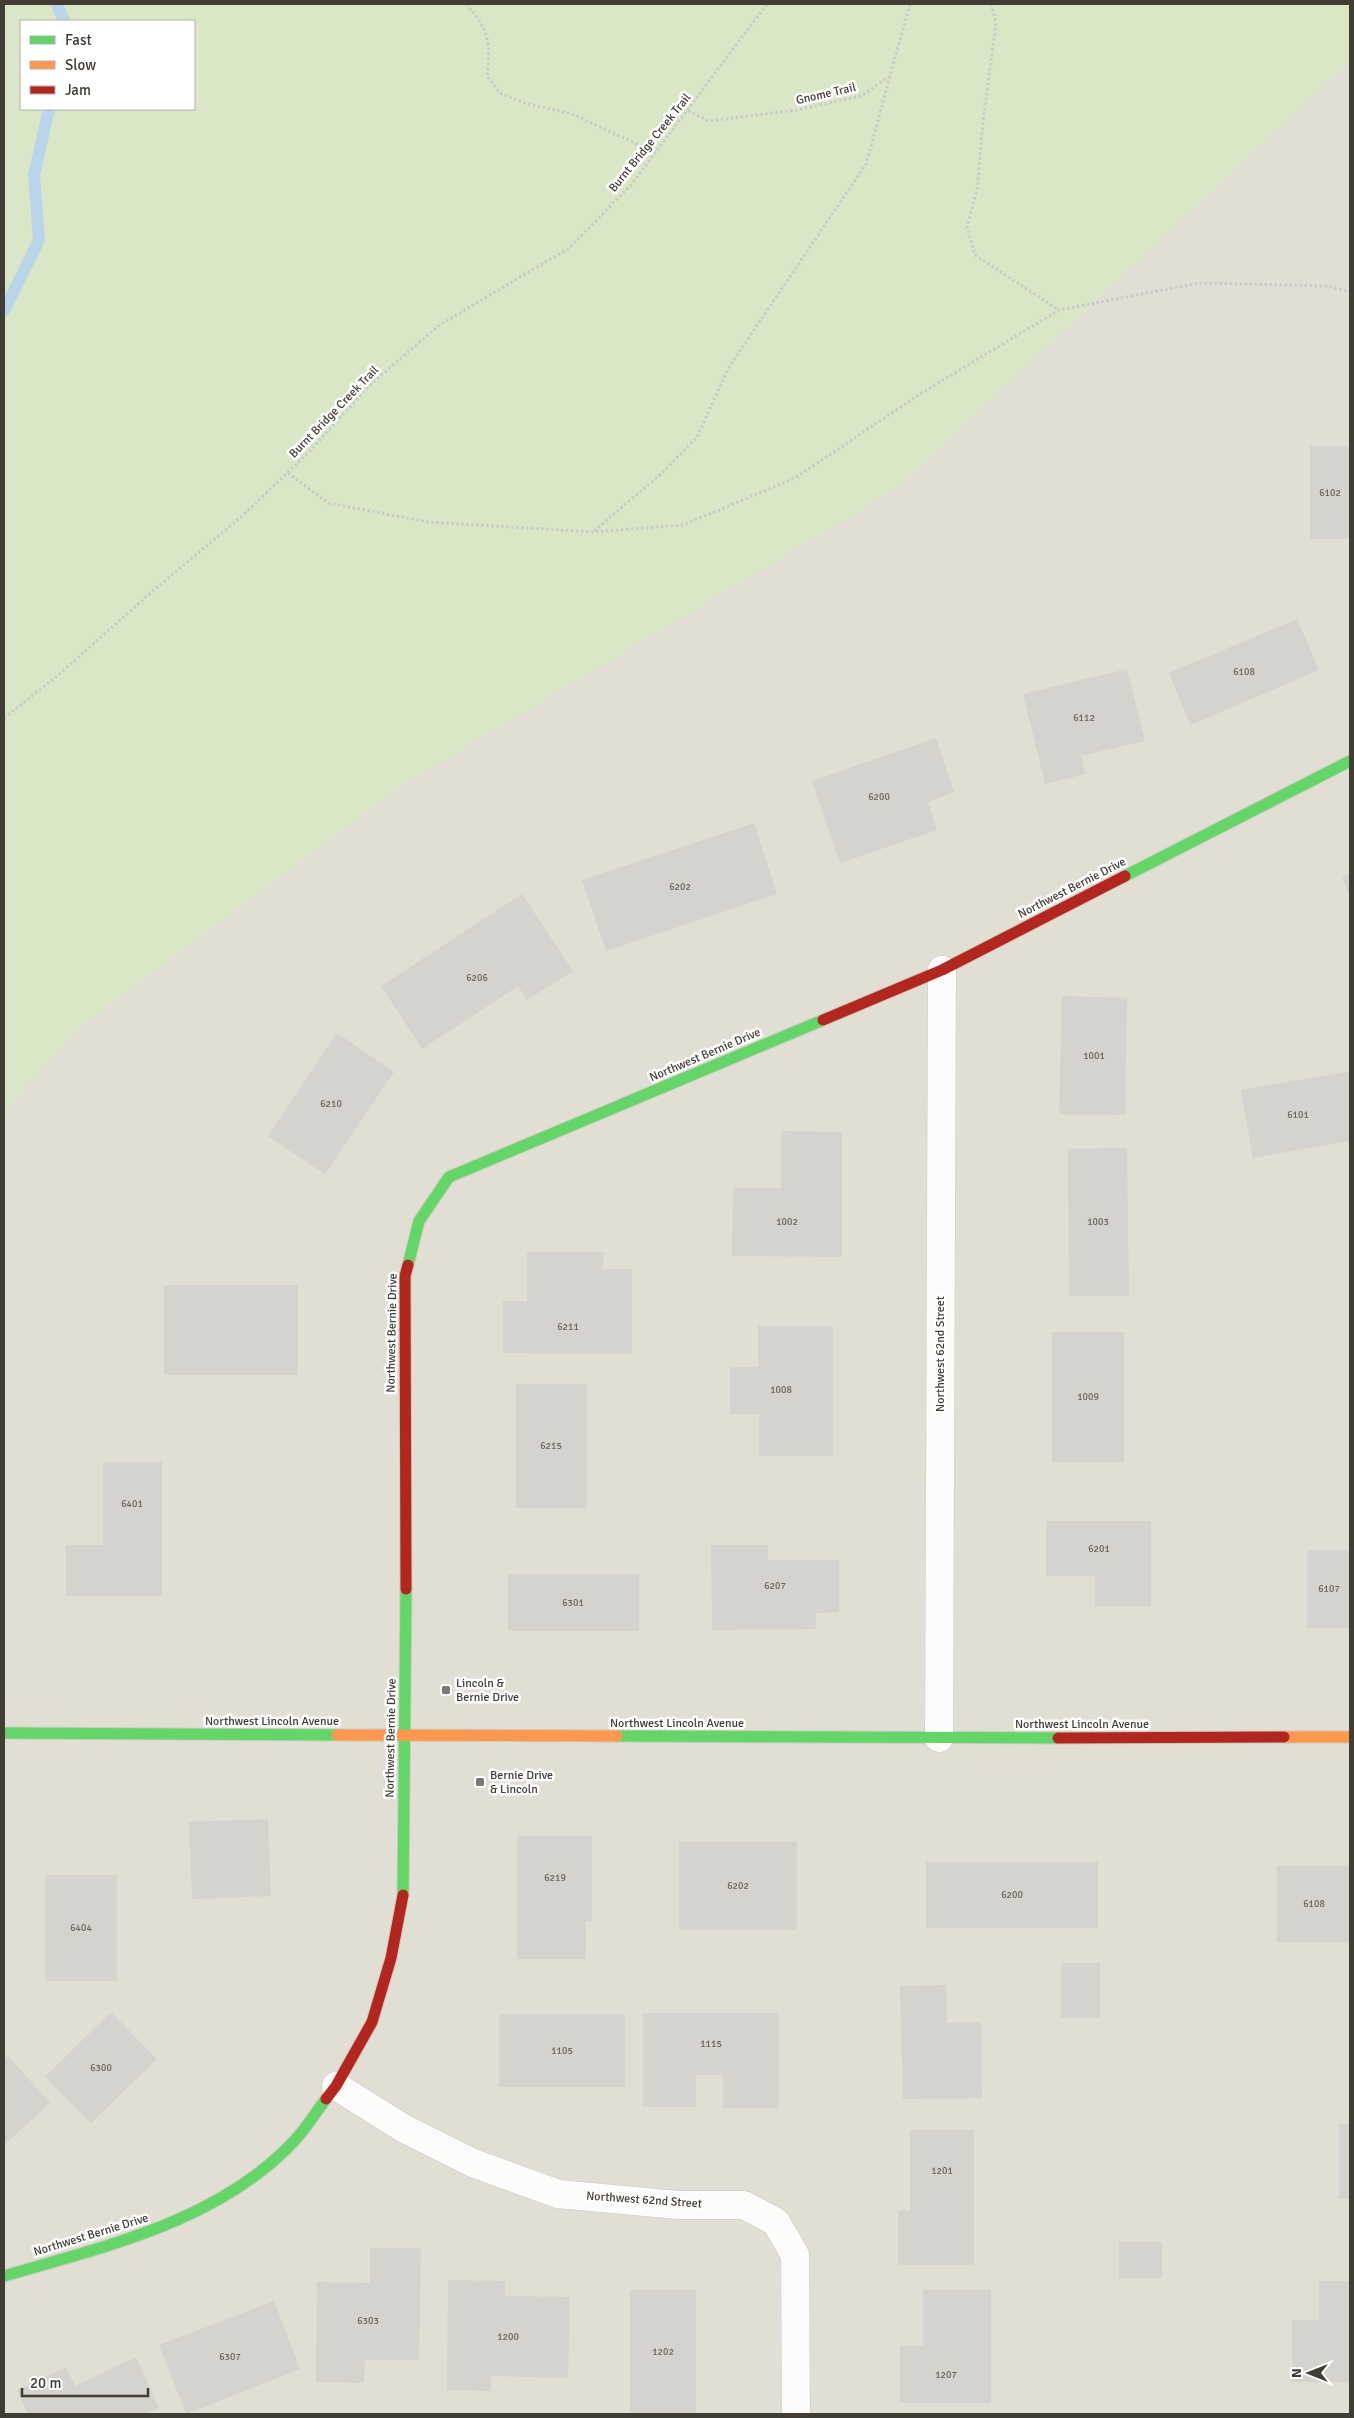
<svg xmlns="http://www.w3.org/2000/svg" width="1354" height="2418" viewBox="0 0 1354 2418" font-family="Signika,sans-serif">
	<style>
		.residential { fill: #e1ded3 }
		.green { fill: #dae7c7; fill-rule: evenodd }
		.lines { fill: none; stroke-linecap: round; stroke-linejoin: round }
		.stream { stroke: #b8d5ea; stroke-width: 12 }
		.building { fill: #d5d3cd }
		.street-casing { stroke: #c9c8c2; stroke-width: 29 }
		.fast-casing { stroke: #ccc9be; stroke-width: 13 }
		.slow-casing { stroke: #ccc9be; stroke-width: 13 }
		.jam-casing { stroke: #ccc9be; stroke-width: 13 }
		.path { stroke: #cbcac6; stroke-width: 3; stroke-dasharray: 2.5 2.5; stroke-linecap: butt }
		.street { stroke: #fcfcfb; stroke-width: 28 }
		.fast { stroke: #63d668; stroke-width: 11 }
		.slow { stroke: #ff974d; stroke-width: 11 }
		.jam { stroke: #b3261e; stroke-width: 11 }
		.poi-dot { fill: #7e7a72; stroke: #fff; stroke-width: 2 }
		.labels { text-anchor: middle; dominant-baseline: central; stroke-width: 5; stroke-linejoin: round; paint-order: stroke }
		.number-label { font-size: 10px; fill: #68645c }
		.street-label { font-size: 12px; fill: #423d34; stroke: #fff }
		.poi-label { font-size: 12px; fill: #423d34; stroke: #fff; text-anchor: start }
	</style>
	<rect width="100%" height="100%" fill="#edece6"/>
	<path class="residential" d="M1350,61V2414H4V1112L79,1027L399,787L896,489Z"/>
	<path class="green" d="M4,4H1350V61L896,489L399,787L79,1027L4,1112ZM21,21H194V109H21Z"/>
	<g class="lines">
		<path class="stream" d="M57,4L64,21
			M4,311L39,240L34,175L49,109"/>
	</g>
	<path class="building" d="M1310,446H1350V539H1310Z
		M1297,619L1319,670L1190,725L1169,673Z
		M1127,669L1145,741L1081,756L1085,774L1045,784L1023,694Z
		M936,738L954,792L928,802L937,830L840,863L812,781Z
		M754,823L777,894L606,951L582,880Z
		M1350,874V898L1342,876Z
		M522,894L573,971L527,1000L518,986L422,1049L381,986Z
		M1062,996L1127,998L1125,1115L1059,1114Z
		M337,1033L394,1072L325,1174L268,1136Z
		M1350,1071V1141L1253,1158L1241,1090Z
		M781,1131L842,1132V1257L732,1256L733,1188H781Z
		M1127,1148L1129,1296H1069L1068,1149Z
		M527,1252H604L603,1269H632V1354L503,1353V1301H527Z
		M164,1285H298V1375H164Z
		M758,1326H833V1456H759V1414H730V1367H758Z
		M1052,1332H1124V1462H1052Z
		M516,1384H587V1508H516Z
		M103,1462H162V1596H66V1545H103Z
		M1046,1521H1151V1606H1095V1576H1046Z
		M711,1545H768V1560H839V1612L816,1613V1629L712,1630Z
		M1307,1550H1350V1628H1307Z
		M508,1574H639V1631H508Z
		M268,1819L271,1896L192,1899L189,1822Z
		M517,1836H592V1921H586V1959H517Z
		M679,1842H797V1930H679Z
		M926,1862H1098V1928H926Z
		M1277,1866H1350V1942H1277Z
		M45,1875H117V1981H45Z
		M1061,1963H1100V2018H1061Z
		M946,1985L947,2023L981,2022L982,2098L903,2099L900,1986Z
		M111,2012L157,2059L91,2123L45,2077Z
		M643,2013H779V2108H723V2075H696V2107H643Z
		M499,2014H625V2087H499Z
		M8,2056L50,2103L4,2145V2059Z
		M1339,2124H1350V2199H1339Z
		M910,2130H974V2265H898V2211H910Z
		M1119,2242H1162V2278H1119Z
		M370,2248H421L419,2360H365L364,2383L316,2382L317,2282L370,2283Z
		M448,2280L505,2281V2296L570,2297L568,2378L491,2376V2391L447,2390Z
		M1319,2281H1350V2382H1292V2320H1319Z
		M630,2290H696V2414H630Z
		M923,2290H991V2403H900V2346H923Z
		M274,2301L300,2369L186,2414L159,2345Z
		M136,2357L159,2408L145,2414H28L17,2390L66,2367L75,2386Z"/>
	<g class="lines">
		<g class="street-casing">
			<path id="street" d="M939,1738L942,970
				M336,2086L403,2128L473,2163L558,2194L678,2205H744L776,2222L795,2255L796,2414"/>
		</g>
		<g class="fast-casing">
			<path id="fast" d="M1125,876L1350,761
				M408,1265L419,1221L449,1177L823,1020
				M4,1733L337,1735
				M617,1736L1058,1738
				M403,1895L406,1589
				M4,2276C106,2246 221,2221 296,2139C307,2127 316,2112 326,2099"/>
		</g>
		<g class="slow-casing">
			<path id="slow" d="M337,1735L617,1736
				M1284,1737H1350"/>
		</g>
		<g class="jam-casing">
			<path id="jam" d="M823,1020L942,970L1125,876
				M406,1589L405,1276L408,1265
				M1058,1738L1284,1737
				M326,2099L336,2086L372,2022L391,1958L403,1895"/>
		</g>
		<path class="path" d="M466,4C489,29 491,43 487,76L500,93L524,103L572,114L656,153
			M991,4L996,23L983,122L977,190L967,227L975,255L1059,310
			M688,111L709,121L797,110L861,96L890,76L910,4
			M288,473L328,503L428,522L593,532L683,525L795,478L923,392L1059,310L1199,283L1328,286L1350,292
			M594,531L662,473L697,437L729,367L866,164L890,76
			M4,718L56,677L154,590L241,517L309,452L370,385L438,326L569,248L631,185L767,4"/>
		<use href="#street" class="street"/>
		<use href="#fast" class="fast"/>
		<use href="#slow" class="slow"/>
		<use href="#jam" class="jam"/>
	</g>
	<g class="poi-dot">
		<rect x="441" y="1685" width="10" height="10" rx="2.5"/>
		<rect x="475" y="1777" width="10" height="10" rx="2.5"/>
	</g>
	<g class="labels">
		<g class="number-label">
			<text x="1330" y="493">6102</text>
			<text x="1244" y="672">6108</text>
			<text x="1084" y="718">6112</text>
			<text x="879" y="797">6200</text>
			<text x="680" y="887">6202</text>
			<text x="477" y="978">6206</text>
			<text x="1094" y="1056">1001</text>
			<text x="331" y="1104">6210</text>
			<text x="1298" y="1115">6101</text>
			<text x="787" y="1222">1002</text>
			<text x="1098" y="1222">1003</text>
			<text x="568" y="1327">6211</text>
			<text x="781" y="1390">1008</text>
			<text x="1088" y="1397">1009</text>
			<text x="551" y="1446">6215</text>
			<text x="132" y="1504">6401</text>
			<text x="1099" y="1549">6201</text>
			<text x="775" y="1586">6207</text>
			<text x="1329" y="1589">6107</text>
			<text x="573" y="1603">6301</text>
			<text x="555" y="1878">6219</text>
			<text x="738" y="1886">6202</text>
			<text x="1012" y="1895">6200</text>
			<text x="1314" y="1904">6108</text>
			<text x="81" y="1928">6404</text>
			<text x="711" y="2044">1115</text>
			<text x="562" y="2051">1105</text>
			<text x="101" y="2068">6300</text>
			<text x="942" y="2171">1201</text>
			<text x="368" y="2321">6303</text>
			<text x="508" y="2337">1200</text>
			<text x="663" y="2352">1202</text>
			<text x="230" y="2357">6307</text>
			<text x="946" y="2375">1207</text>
		</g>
		<g class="street-label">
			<text transform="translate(826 94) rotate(-13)">Gnome Trail</text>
			<text transform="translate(650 143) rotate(-51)">Burnt Bridge Creek Trail</text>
			<text transform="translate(334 412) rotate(-46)">Burnt Bridge Creek Trail</text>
			<text transform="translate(1072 888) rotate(-27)">Northwest Bernie Drive</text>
			<text transform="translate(705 1055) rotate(-23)">Northwest Bernie Drive</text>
			<text transform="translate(392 1333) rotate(-89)">Northwest Bernie Drive</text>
			<text transform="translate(940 1354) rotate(-90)">Northwest 62nd Street</text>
			<text x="272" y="1721">Northwest Lincoln Avenue</text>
			<text x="677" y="1723">Northwest Lincoln Avenue</text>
			<text x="1082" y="1724">Northwest Lincoln Avenue</text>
			<text transform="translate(391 1738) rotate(-89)">Northwest Bernie Drive</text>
			<text transform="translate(644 2200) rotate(4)">Northwest 62nd Street</text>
			<text transform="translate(91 2235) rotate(-17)">Northwest Bernie Drive</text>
		</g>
		<g class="poi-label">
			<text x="456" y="1683">Lincoln &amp;<tspan x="456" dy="14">Bernie Drive</tspan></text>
			<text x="490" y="1775">Bernie Drive<tspan x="490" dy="14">&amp; Lincoln</tspan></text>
		</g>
	</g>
	<rect width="1354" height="2418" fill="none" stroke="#423d34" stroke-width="10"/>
	<rect x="20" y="20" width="175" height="90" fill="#ffffff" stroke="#b3b1ae"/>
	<rect x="30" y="36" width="25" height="8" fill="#63d668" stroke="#b3b1ae"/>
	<text x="65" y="45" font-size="15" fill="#423d34">Fast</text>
	<rect x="30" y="61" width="25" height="8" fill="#ff974d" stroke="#b3b1ae"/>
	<text x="65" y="70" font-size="15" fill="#423d34">Slow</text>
	<rect x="30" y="86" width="25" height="8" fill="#b3261e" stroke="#b3b1ae"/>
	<text x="65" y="95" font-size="15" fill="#423d34">Jam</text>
	<g transform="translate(1309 2373) rotate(270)" stroke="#ffffff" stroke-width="4" paint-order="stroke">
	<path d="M0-4L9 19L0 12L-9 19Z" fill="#423d34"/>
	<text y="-8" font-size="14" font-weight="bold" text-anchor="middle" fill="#423d34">N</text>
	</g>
	<path d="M22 2388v8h126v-8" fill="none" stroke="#423d34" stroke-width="2.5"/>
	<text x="30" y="2388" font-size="15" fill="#423d34" stroke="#ffffff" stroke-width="4" paint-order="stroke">20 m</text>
</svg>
